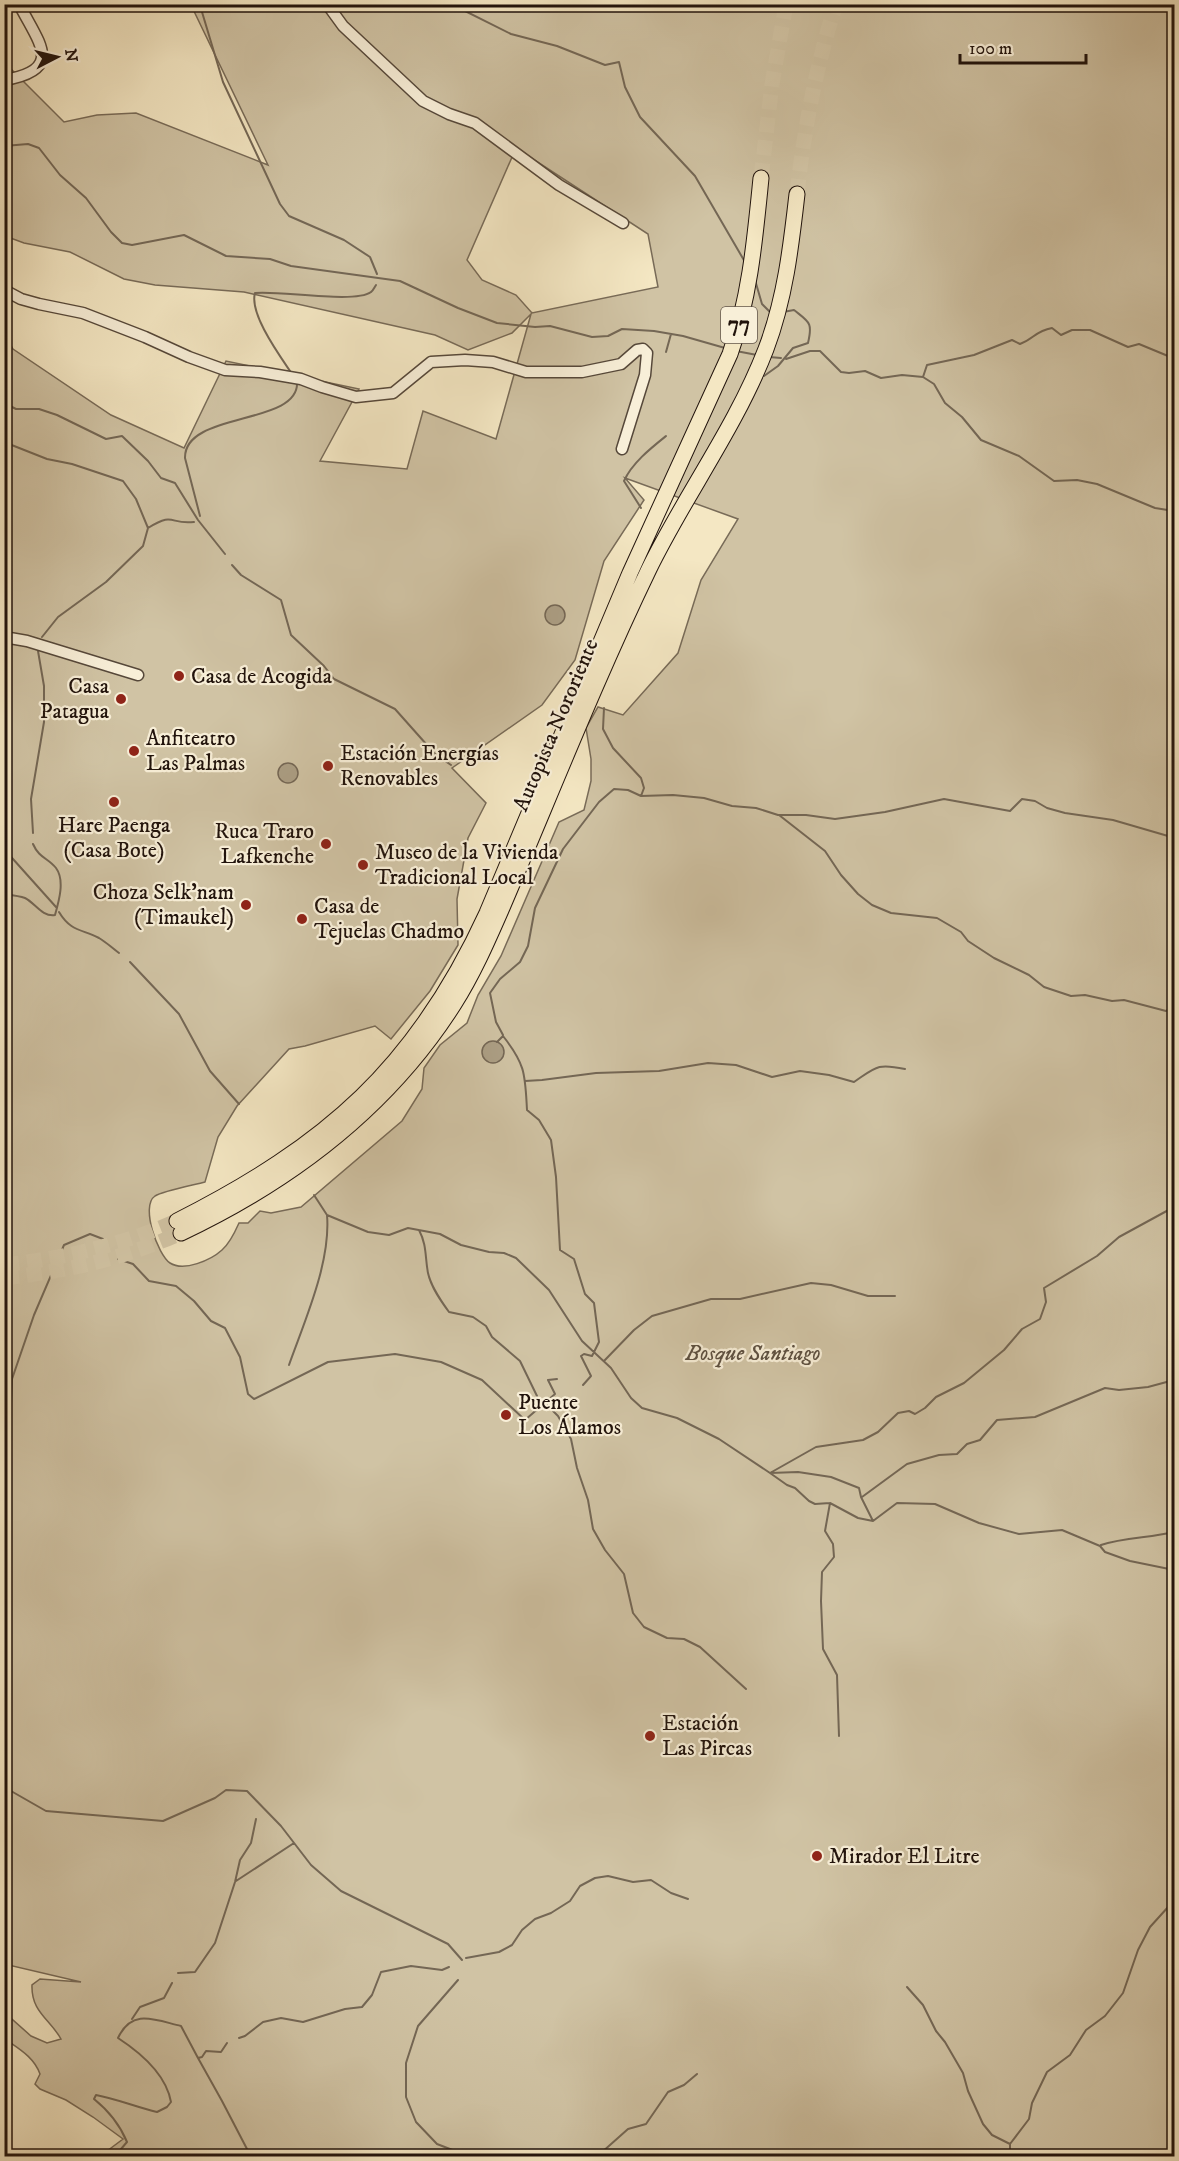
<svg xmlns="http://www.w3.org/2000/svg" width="1179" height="2161" viewBox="0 0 1179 2161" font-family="'IM FELL DW Pica',serif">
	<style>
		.green { fill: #d0c3a4; stroke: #786b58; stroke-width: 1.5; fill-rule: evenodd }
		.water { fill: #ac9f85; stroke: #746755; stroke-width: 1.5 }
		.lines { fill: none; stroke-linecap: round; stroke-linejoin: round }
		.stream { stroke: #746755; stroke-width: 2 }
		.highway-tunnel { stroke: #d4c7a8; stroke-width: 15; stroke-dasharray: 15 8; stroke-linecap: butt }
		.minor-casing { stroke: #56483a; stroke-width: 13 }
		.highway-casing { stroke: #21130c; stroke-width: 17 }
		.minor { stroke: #f8efd8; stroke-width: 10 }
		.highway { stroke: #f4e7c3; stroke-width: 15 }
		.poi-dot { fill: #8f2418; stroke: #f8efd8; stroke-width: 2 }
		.labels { text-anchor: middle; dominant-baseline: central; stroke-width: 4.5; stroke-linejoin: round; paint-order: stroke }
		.shield { fill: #f8efd8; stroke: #625549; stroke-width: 1.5 }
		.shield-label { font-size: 21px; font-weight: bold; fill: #21130c }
		.poi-label { font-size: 22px; fill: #21130c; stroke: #f8efd8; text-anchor: start }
		.street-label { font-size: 22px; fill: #21130c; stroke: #f8efd8 }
		.park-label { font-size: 22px; font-style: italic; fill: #5e5141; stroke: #f8efd8 }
	</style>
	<rect width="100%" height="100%" fill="#f4e7c3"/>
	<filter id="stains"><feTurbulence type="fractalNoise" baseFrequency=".00333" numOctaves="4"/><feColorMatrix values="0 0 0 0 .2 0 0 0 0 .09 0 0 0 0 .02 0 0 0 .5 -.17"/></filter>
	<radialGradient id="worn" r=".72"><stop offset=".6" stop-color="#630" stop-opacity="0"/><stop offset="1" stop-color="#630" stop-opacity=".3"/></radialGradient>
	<path class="green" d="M191,5H1174V2156H108L107,2151L123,2139L93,2117L66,2100L40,2089L35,2084L40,2074C34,2057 19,2049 5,2039V2013L31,2036L47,2043L61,2039C50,2019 31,2012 32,1985L40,1979L81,1982L4,1964L5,335L13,349L111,415L184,448L226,361L359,389L320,461L407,469L423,411L496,439L531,314L512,333L468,350L435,335L244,292L155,285L124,279L70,252L24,243L5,236V63L64,122L97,115L136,113L268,165ZM516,148L648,234L658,287L532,313L516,295L482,280L467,260ZM625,478L738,519L701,580L678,653L623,715L598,707L586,728L591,759V781L584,810L559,822L501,956L478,995L467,1023L440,1045L424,1068L422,1089L402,1121L301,1207L271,1213L260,1211L248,1223H239C235,1232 229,1244 222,1250C211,1260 184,1272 170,1263C158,1255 140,1206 155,1196C163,1191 194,1185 205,1182L218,1137L237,1106L289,1049L305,1046L375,1026L391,1039L430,991L458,945L457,899L468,838L486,803L452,768L542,705L575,660L604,561L644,500Z"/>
	<path class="water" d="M545 615a10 10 0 1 1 20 0a10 10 0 1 1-20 0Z
		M278 773a10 10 0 1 1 20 0a10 10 0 1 1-20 0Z
		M482 1052a11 11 0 1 1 22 0a11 11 0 1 1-22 0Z"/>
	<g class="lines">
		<path class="stream" d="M203,4L202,12L223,82L280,204L289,216L344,240L370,257L377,274
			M451,4L511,34L557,46L605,65L619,62L625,87L640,117L695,176L745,262
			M4,146L28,144L39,148L60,175L86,198L111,232L122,243L132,245L184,235L226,256L270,259L291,266L400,281L458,308L497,323L535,327L550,326L592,337L608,336L622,329L654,331L683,336L725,348
			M755,280L762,304L772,314
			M736,351L757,355
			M666,352L671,334
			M769,357L781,358
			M786,359L810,351H820L841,372L849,373L865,371L881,378L902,375L923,377L934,384L945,403L962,417L981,440L1019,456L1054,481L1077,480L1097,484L1155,508L1174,511
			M292,374C280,356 249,314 255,293C278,290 355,304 371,292C373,291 374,288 376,285
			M764,376L778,366L793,348L808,343C813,322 809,322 794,310L783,312
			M923,377L927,365L974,355L1012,340L1020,344C1034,339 1035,331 1052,328L1061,335L1072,330H1090L1128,347L1139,344L1168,356L1174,357
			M4,403L16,409H39L57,415L106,439L122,436L148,461L161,478L175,483L198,520L225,554
			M4,442L47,459L72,464L123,481L136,499L148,528L143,546L106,582L58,617L42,637
			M641,508L624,481C632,463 651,448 666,436
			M200,516L185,458C184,411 300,426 297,382
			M148,528C175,511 169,525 194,522
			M232,565L241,575L281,600L291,635L324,666L334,679L395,709L435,754L451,765
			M604,708L603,729L613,748L641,778L644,788L641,796
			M641,796L673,795L704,798L732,806L756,808L778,815H806L835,819L885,812L944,799L1010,811L1022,799L1035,801L1047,808L1065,813L1113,820L1168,836L1174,841
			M779,815L825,851L841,875L858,894L872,905L891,913L937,918L961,932L968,941L994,958L1029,975L1044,987L1071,996L1085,995L1112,1001L1124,1000L1166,1011L1174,1005
			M33,833L31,799L44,722V686L38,651
			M4,849L56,907
			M4,894C11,895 19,896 25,898C35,903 42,917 55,915C59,901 65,880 56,868C48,858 39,858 33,844
			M59,912C71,932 82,929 99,938C106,942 112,948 119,953
			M130,962L179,1014L210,1071L239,1104
			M503,1035L496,1022L490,993L500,979L520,962L528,946L535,908L563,849L599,802L614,789L628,790L641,796
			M497,1042L503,1036C526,1065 525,1075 527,1110L539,1120L551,1140L556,1177L560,1250L574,1259L585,1294L594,1303L599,1342L592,1356L584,1354L581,1356L591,1376L583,1385
			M525,1081L542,1080L596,1073L659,1071L708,1063L736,1065L772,1077L800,1071L829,1075L854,1082C876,1067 877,1063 905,1069
			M314,1195L327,1215L368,1232L389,1235L408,1228L440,1234L461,1245L489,1252L504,1253L516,1258L549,1290L582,1341L611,1368L631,1398L642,1408L677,1418L719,1439L770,1473L798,1472L831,1477L859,1488L861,1497L873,1521L897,1503L935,1504L979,1523L1019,1534L1062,1530L1100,1546L1105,1552L1130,1561L1174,1570
			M419,1230C427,1245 425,1258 428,1273C431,1287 441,1301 449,1312L473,1317L486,1326L492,1337L520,1361L537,1396
			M118,1259L133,1264L149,1281L176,1286L194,1301L211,1321L225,1328L240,1357L248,1394L254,1399L328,1362L395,1354L441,1362L482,1380L525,1420L555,1394L548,1380L557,1379
			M604,1361L634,1330L652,1316L711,1299H740L811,1283L831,1285L868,1296H895
			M289,1365C305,1320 331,1262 327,1215
			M547,1405L558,1416L571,1439L577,1468L588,1500L593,1529L605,1550L624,1574L633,1613L644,1627L667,1638L684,1639L700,1647L746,1689
			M4,1446L10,1428L12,1379L34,1315L64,1245L90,1234L103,1239L106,1245
			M862,1497L907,1464L939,1455L957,1454L967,1444L980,1440L997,1420L1035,1417L1105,1388L1119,1390L1148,1387L1174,1380
			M830,1503L825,1531L833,1544L834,1557L822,1572L821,1601L823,1649L837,1675L839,1736
			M873,1521L858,1518L830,1503L815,1504L809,1501L795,1488L787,1485L770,1473L816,1447L863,1440L878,1432L898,1413L909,1411L915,1414L925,1408L936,1397L964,1383L1004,1350L1022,1329L1040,1319L1046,1302L1044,1288L1097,1256L1119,1237L1174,1207
			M1101,1545C1124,1537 1150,1538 1174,1532
			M4,1787L46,1811L163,1821L215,1798L226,1790L247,1791L281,1826L311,1865L341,1891L448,1944L462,1960
			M236,1881L294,1843
			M466,1958L499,1952L512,1945L522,1930L535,1919L551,1913L570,1901L580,1886L595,1878L608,1876L633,1882L651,1880L671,1893L688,1899
			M178,1973L195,1972L215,1943L235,1882L240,1860L251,1843L256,1819
			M458,1980L418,2026L406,2063V2097L416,2122L437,2144L468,2156
			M907,1987L923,2005L936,2031L945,2042L963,2073L968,2091L983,2124L992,2135L1010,2144
			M132,2019L140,2007L164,1998L172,1983
			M239,2038L245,2036L263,2022L281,2018L303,2022L345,2009L362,2007L372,1995L381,1972L411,1966L442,1970L449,1967
			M198,2058L222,2101L247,2149L254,2156
			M115,2156L127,2142C120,2125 109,2111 94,2099L96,2095C117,2099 136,2107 157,2112L167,2107L171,2102C166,2074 141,2053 118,2038C132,2008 155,2020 181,2026L198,2058L202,2057L206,2051L221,2052L227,2043
			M574,2156L601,2153L628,2129L646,2124L668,2092L684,2085L697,2074
			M1010,2156V2144L1029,2119L1032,2103L1047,2072L1070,2055L1086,2030L1105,2016L1123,1993L1138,1950L1150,1927L1169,1906"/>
		<path class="highway-tunnel" d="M761,178L772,84L786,4
			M797,194C804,130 816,66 836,4
			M4,1265C65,1258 121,1245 177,1221
			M4,1278C68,1271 122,1259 181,1233"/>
		<g class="minor-casing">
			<path id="minor" d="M327,4L343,26L423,101L449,114L475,123L559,185L623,223
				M4,80C66,70 38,42 19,4
				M4,290L21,299L39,304L83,313L145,337L189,357L225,370L260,372L301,379L322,387L356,397L393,393L431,362L465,360L493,362L526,372H582L621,364L637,350L643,349L647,353L645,375L622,449
				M4,637L27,641L138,675"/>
		</g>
		<g class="highway-casing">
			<path id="highway" d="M177,1221C327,1145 416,1068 487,913L630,573L730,354C750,297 755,238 761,178
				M181,1233C291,1181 388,1108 454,1004C473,974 487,942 501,910C550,796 595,681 649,569C685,495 736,427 766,349C785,299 791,247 797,194"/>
		</g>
		<use href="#minor" class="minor"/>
		<use href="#highway" class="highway"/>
	</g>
	<g class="poi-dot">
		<circle cx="179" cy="676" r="6"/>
		<circle cx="121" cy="699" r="6"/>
		<circle cx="134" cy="751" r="6"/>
		<circle cx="328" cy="766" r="6"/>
		<circle cx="114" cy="802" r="6"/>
		<circle cx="326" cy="844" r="6"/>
		<circle cx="363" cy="865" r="6"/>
		<circle cx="246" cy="905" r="6"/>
		<circle cx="302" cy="919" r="6"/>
		<circle cx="506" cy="1415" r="6"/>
		<circle cx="650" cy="1736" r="6"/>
		<circle cx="817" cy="1856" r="6"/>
	</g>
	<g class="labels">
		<rect class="shield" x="721" y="307" width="36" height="36" rx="4.5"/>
		<g class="shield-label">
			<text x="739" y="325">77</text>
		</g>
		<g class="poi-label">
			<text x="191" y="676">Casa de Acogida</text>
			<text x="109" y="686" text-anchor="end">Casa<tspan x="109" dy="25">Patagua</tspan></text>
			<text x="146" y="738">Anfiteatro<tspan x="146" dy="25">Las Palmas</tspan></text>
			<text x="340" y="753">Estación Energías<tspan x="340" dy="25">Renovables</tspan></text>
			<text x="114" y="825" text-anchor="middle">Hare Paenga<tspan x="114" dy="25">(Casa Bote)</tspan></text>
			<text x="314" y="831" text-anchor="end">Ruca Traro<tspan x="314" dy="25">Lafkenche</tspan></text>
			<text x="375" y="852">Museo de la Vivienda<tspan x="375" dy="25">Tradicional Local</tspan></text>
			<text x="234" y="892" text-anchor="end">Choza Selk'nam<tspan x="234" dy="25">(Timaukel)</tspan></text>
			<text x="314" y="906">Casa de<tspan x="314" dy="25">Tejuelas Chadmo</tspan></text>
			<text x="518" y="1402">Puente<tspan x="518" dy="25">Los Álamos</tspan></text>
			<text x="662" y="1723">Estación<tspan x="662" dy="25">Las Pircas</tspan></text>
			<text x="829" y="1856">Mirador El Litre</text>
		</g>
		<g class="street-label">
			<text transform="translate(556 725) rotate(-67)">Autopista Nororiente</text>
		</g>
		<g class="park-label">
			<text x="753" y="1353">Bosque Santiago</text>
		</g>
	</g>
	<rect width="1179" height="2161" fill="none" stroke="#f4e7c3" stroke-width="24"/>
	<rect x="6" y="6" width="1167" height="2149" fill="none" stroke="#21130c" stroke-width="3"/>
	<rect x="12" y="12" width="1155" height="2137" fill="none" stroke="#21130c" stroke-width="1.5"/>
	<g transform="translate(57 57) rotate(83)" stroke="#f8efd8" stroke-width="4.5" paint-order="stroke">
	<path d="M0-4.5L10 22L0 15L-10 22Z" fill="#21130c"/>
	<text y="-9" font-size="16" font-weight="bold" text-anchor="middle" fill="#21130c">N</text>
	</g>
	<path d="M960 54v9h126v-9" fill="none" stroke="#21130c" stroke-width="3"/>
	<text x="969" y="54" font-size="18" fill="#21130c" stroke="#f8efd8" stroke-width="4.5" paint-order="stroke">100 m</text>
	<rect width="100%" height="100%" filter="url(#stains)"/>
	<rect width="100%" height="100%" fill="url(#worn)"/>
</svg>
